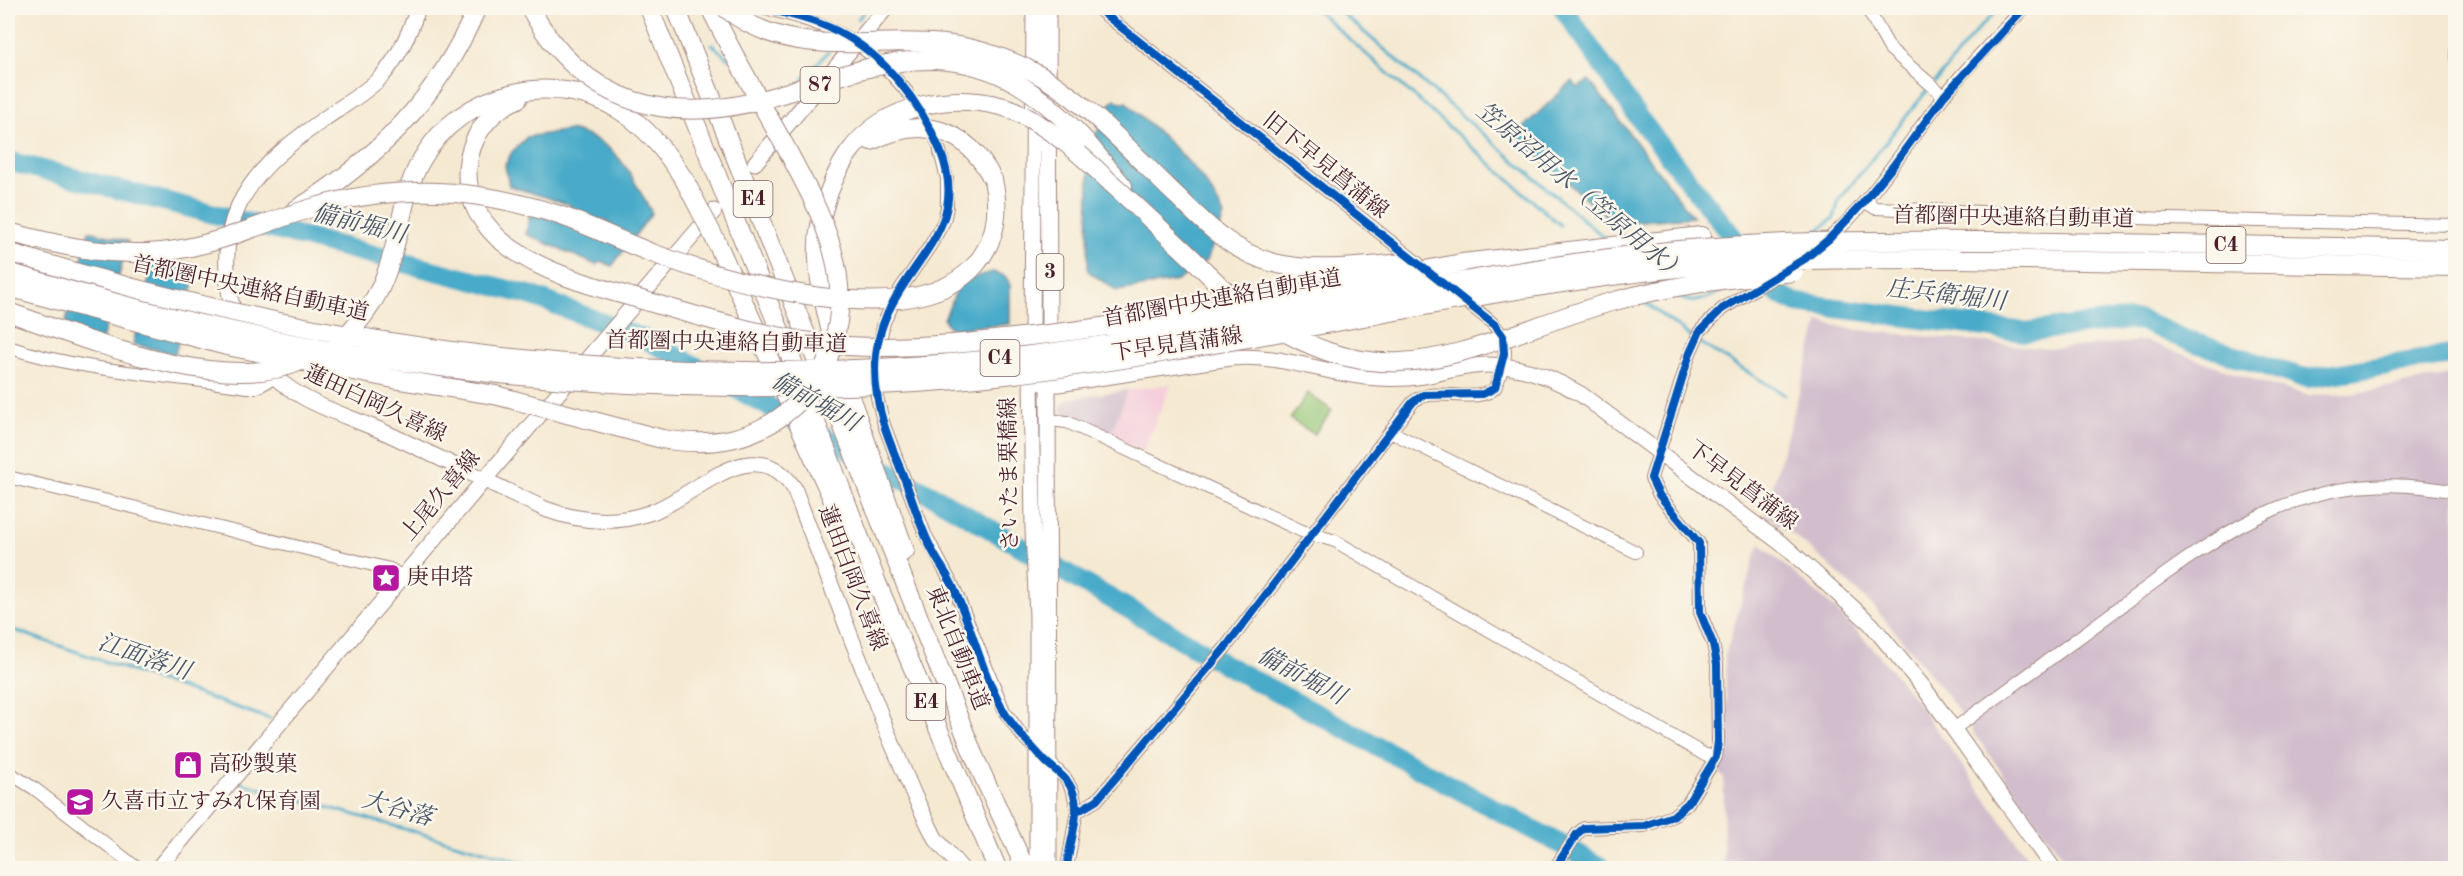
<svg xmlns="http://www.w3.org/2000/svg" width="2463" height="876" viewBox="0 0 2463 876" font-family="'Old Standard TT','Noto Serif JP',serif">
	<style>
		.built { fill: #f5cfdc }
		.industrial { fill: #d1bdcc }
		.green { fill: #95c676; stroke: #707250; stroke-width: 1.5 }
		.water { fill: #4aabc9; stroke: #4a657a; stroke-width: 1.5 }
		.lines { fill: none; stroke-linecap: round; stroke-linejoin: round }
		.stream { stroke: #4aabc9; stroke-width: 3 }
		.river { stroke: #4aabc9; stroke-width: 20 }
		.minor-tunnel { stroke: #d3c1b1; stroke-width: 12; stroke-dasharray: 12 6; stroke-linecap: butt }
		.minor-casing { stroke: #a0847e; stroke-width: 14 }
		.major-casing { stroke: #a0847e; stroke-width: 17 }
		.highway-casing { stroke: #a0847e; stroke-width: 20 }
		.minor { stroke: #fff; stroke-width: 12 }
		.major { stroke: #fff; stroke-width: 15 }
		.highway { stroke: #fff; stroke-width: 18 }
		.highway-bridge-casing { stroke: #a0847e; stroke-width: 20; stroke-linecap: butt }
		.highway-bridge { stroke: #fff; stroke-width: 18 }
		.cycleway-casing { stroke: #fbf7ec; stroke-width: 11 }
		.cycleway { stroke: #0057b8; stroke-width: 8 }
		.labels { text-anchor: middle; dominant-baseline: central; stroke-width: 5; stroke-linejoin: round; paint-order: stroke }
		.shield { fill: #fbf7ec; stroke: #7f6065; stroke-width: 1.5 }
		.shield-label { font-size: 21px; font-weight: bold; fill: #4a1f2b }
		.street-label { font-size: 22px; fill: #4a1f2b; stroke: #fbf7ec }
		.poi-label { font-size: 22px; fill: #4a1f2b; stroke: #fbf7ec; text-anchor: start }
		.water-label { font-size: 24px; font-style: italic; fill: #4a576a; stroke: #fbf7ec }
	</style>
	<rect width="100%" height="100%" fill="#fbf7ec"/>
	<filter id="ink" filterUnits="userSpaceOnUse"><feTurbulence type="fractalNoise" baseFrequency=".0167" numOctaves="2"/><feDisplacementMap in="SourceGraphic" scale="12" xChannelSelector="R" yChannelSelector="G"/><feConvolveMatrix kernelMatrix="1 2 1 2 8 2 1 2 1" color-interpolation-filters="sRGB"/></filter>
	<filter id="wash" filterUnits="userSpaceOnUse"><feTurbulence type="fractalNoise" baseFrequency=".008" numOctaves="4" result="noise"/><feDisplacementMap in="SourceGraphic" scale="24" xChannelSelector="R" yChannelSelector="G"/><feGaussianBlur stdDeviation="1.35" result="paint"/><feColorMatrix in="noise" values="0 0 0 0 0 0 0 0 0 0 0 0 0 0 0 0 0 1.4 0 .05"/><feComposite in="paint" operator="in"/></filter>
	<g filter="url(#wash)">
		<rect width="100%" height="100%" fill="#f5e9d2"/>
		<path class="built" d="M1171,384L1143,451L1110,436L1128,390Z"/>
		<path class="industrial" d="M1819,321L1849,329L2051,349L2146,341L2269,385L2307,395L2352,394L2455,374V868H2070L1952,702L1904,642L1874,607L1827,563L1789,531H1786L1765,514Z
			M1128,390L1110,436L1061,411L1060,407L1068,399Z
			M1760,544L1835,609L1871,646L1914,698L2035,868H1723L1724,777L1720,773L1728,746L1725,656L1754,559Z"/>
		<path class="green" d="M1308,393L1332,411L1314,434L1290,419Z"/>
		<path class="water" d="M1589,80L1693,217L1614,223L1514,136L1572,81L1578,88Z
			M1115,99L1119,103L1126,102C1162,137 1205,169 1224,216L1207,260L1177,281L1117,291L1088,271L1089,151L1108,107Z
			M570,130C620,142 629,173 652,213L612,266L601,261L596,265L526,234L530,212L564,223L571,205L509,186L505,165L512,152L527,137Z
			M89,231L128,241L99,351L61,341Z
			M140,252L198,266L175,354L133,344L150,275L135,271Z
			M993,272L1005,276L1010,284V324L955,329L949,327L944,319C960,285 954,281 993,272Z"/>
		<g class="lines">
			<path class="stream" d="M1314,8L1560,225
				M1336,8L1606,239
				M858,19L867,8
				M712,44L727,58
				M803,79L828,52
				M1935,82L1978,29L2000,8
				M1812,235L1834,218L1839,200L1930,87
				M1674,294C1693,309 1709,297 1728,288
				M1644,302L1694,339
				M1700,343L1785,395
				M8,628L270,719
				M241,783L544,868"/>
			<path class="river" d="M1563,8L1638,117L1778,294L1797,303L2025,332L2112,321L2140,320L2184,339L2297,376L2309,378L2456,354
				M8,161L533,296L647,340L926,492L1224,664L1577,853L1602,868"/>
		</g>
	</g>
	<g filter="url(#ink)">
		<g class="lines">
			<path class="minor-tunnel" d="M907,92L926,122L940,151"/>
			<g class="minor-casing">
				<path id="minor" d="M764,8C830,24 864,39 907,92
					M1097,8L1419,264
					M1867,8L1890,49L1944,96
					M2456,51V58
					M940,151L947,179V207L944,221L930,246L901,288L884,322L876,358L877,397L884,425L925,534L955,590L1004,711L1023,737L1066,779L1073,792L1077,810L1067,868
					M1865,201L1875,208L2167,219L2456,225
					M1823,244C1872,202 1905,146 1944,96C1969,65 1997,36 2024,8
					M8,347C84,372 167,375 247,387H257L274,378
					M1048,420L1067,422L1302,531L1335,541L1705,755L1716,757
					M1391,432L1636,552
					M8,477L390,569L403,578
					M1954,729C2007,690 2060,652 2112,613C2223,531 2310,463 2456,492
					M8,772L35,789L137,868
					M1077,810L1082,809L1097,800L1225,648L1413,402C1432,384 1476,406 1495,388C1518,335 1499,328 1461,298
					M1555,868L1577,834L1584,828L1644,826L1673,816L1688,803L1716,757L1718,741L1717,664L1713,644L1700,612L1699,543L1659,495L1651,478L1690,353L1700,331L1722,309L1774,277"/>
			</g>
			<g class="major-casing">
				<path id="major" d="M1048,8L1049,344
					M755,163L886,8
					M236,321C208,226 243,175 320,122C340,107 365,94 382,76C400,56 410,32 418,8
					M1032,346L1034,8
					M262,364C296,403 339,412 384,432C439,457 492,484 545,509C580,522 614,525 649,513C695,498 753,427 794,488L886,729L914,795L935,838L961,868
					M1031,373L1033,528L1037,616V868
					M1048,374L1049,868
					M1031,382L1058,384L1230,358C1277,353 1319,372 1365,377C1384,379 1405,379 1424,376C1445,372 1466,365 1487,365C1521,365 1554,378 1582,395L1786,547L1871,624L1924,688L2053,868
					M158,868L495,467L714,211"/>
			</g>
			<g class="highway-casing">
				<path id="highway" d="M649,8L798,375L877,583L997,868
					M676,8L974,756L1025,868
					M710,8L730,47
					M1083,138L1123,186
					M871,141C923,115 967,128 993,180
					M294,211C377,160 438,98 477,8
					M400,224C405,201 410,179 422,159C461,91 554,69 621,111C648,128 668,154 685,181
					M499,239C491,231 484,223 478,213C454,170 473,117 518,99
					M1996,241L2456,249
					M717,243L840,516
					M1958,259L2456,267
					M1462,263L1702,236
					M834,344C825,308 814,268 819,231C823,205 833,176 848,154C884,103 957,90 1013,110
					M842,374L905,551"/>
			</g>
			<use href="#minor" class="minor"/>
			<use href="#major" class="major"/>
			<use href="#highway" class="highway"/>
			<g class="highway-bridge-casing">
				<path id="highway-bridge" d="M530,8C583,106 672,128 775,96C827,81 880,58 935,60C999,62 1041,95 1083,138
					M725,8C791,61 867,36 944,44C972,47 1000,56 1026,68C1085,97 1131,153 1178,197C1206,225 1234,253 1274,263C1317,274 1366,265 1410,263
					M1013,110C1054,130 1078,152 1111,183C1139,208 1166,234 1194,260C1212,278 1230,297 1251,311C1391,410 1471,342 1611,302C1671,285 1733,278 1794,272
					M685,181L717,243
					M8,232C65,247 121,260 181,249C227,241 267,221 312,208C352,196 395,191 437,192C477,193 517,202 556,214C589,225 620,241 652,253C730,282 915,338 977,263C997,238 1000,210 993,180
					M499,239C540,274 597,287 649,302C713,321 780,341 847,346C917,350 987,341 1056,333C1192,316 1327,288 1462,263
					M8,252C328,352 660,394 995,359C1209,336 1419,282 1633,255C1753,240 1875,240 1996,241
					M8,272C261,350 513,390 778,387C851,387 924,384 996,376C1216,352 1431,297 1651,271C1753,258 1856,259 1958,259
					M8,287L227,346L394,379L495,395L662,439C711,447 755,441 793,407C811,391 825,370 832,347C856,273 819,210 785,146C766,113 748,80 730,47
					M8,312C85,339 224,396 301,361
					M339,342C378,307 389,273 400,224"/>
			</g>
			<use href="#highway-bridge" class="highway-bridge"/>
			<g class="cycleway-casing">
				<path id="cycleway" d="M764,8C789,14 814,20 837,31C885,55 920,102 940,150C968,220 921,250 892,304C877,332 872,364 877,394C881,425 895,454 906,483C914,505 921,529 932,550C939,564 949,576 955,591C973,631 983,677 1006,715C1017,732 1032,747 1046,762C1056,771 1069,779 1073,792C1082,816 1068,844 1067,868
					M1077,810L1082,809L1097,800L1225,648L1413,402L1423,395L1483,394L1495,388L1504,354L1503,336L1495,325L1097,8
					M1555,868L1577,834L1584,828L1644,826L1673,816L1688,803L1716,757L1718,741L1717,664L1713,644L1700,612L1699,543L1659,495L1651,478L1690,353L1700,331L1722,309L1806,258L1829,239L1862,204L1893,166L1944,96L2024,8"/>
			</g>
			<use href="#cycleway" class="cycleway"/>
		</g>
	</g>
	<defs>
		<g id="sight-square" transform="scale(1.5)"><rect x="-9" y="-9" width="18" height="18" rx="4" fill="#b5179e" stroke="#fbf7ec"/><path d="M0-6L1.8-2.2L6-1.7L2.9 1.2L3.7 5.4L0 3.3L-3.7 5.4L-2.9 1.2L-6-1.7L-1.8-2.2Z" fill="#fff"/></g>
		<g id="shop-square" transform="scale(1.5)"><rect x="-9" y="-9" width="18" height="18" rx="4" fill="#b5179e" stroke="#fbf7ec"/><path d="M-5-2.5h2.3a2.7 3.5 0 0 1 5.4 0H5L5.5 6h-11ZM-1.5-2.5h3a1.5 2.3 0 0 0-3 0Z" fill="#fff"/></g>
		<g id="school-square" transform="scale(1.5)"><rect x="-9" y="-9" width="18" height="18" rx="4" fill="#b5179e" stroke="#fbf7ec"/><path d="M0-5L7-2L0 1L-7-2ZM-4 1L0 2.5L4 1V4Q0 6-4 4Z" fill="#fff"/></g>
	</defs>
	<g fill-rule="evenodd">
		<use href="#sight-square" x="386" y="578"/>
		<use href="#shop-square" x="188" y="765"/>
		<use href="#school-square" x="80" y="802"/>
	</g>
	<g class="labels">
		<g class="shield">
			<rect x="800.5" y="67" width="39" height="36" rx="4.5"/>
			<rect x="733.5" y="181" width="39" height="36" rx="4.5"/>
			<rect x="2206.5" y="227" width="39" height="36" rx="4.5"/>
			<rect x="1036.5" y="254" width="27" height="36" rx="4.5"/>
			<rect x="980.5" y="340" width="39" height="36" rx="4.5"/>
			<rect x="906.5" y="684" width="39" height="36" rx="4.5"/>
		</g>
		<g class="shield-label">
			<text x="820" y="85">87</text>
			<text x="753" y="199">E4</text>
			<text x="2226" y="245">C4</text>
			<text x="1050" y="272">3</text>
			<text x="1000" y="358">C4</text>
			<text x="926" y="702">E4</text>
		</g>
		<g class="street-label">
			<text transform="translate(1325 166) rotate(39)">旧下早見菖蒲線</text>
			<text transform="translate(2013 218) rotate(1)">首都圏中央連絡自動車道</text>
			<text transform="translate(250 289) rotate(12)">首都圏中央連絡自動車道</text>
			<text transform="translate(1222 299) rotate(-10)">首都圏中央連絡自動車道</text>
			<text transform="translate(726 343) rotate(1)">首都圏中央連絡自動車道</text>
			<text transform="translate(1177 345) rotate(-8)">下早見菖蒲線</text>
			<text transform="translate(375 404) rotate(25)">蓮田白岡久喜線</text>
			<text transform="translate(1010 474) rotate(-91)">さいたま栗橋線</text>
			<text transform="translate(1742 486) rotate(37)">下早見菖蒲線</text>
			<text transform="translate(441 496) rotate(-50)">上尾久喜線</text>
			<text transform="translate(852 578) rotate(69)">蓮田白岡久喜線</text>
			<text transform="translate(957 648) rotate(68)">東北自動車道</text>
		</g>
		<g class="poi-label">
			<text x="407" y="578">庚申塔</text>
			<text x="209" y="765">高砂製菓</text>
			<text x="101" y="802">久喜市立すみれ保育園</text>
		</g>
		<g class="water-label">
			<text transform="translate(1580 193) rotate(40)">笠原沼用水（笠原用水）</text>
			<text transform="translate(359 225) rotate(14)">備前堀川</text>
			<text transform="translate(1946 296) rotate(7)">庄兵衛堀川</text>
			<text transform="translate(815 403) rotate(29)">備前堀川</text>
			<text transform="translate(144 658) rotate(19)">江面落川</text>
			<text transform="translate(1301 677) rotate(28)">備前堀川</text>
			<text transform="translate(397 810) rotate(16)">大谷落</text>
		</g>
	</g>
	<rect width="2463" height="876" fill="none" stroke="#fbf7ec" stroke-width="30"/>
</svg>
